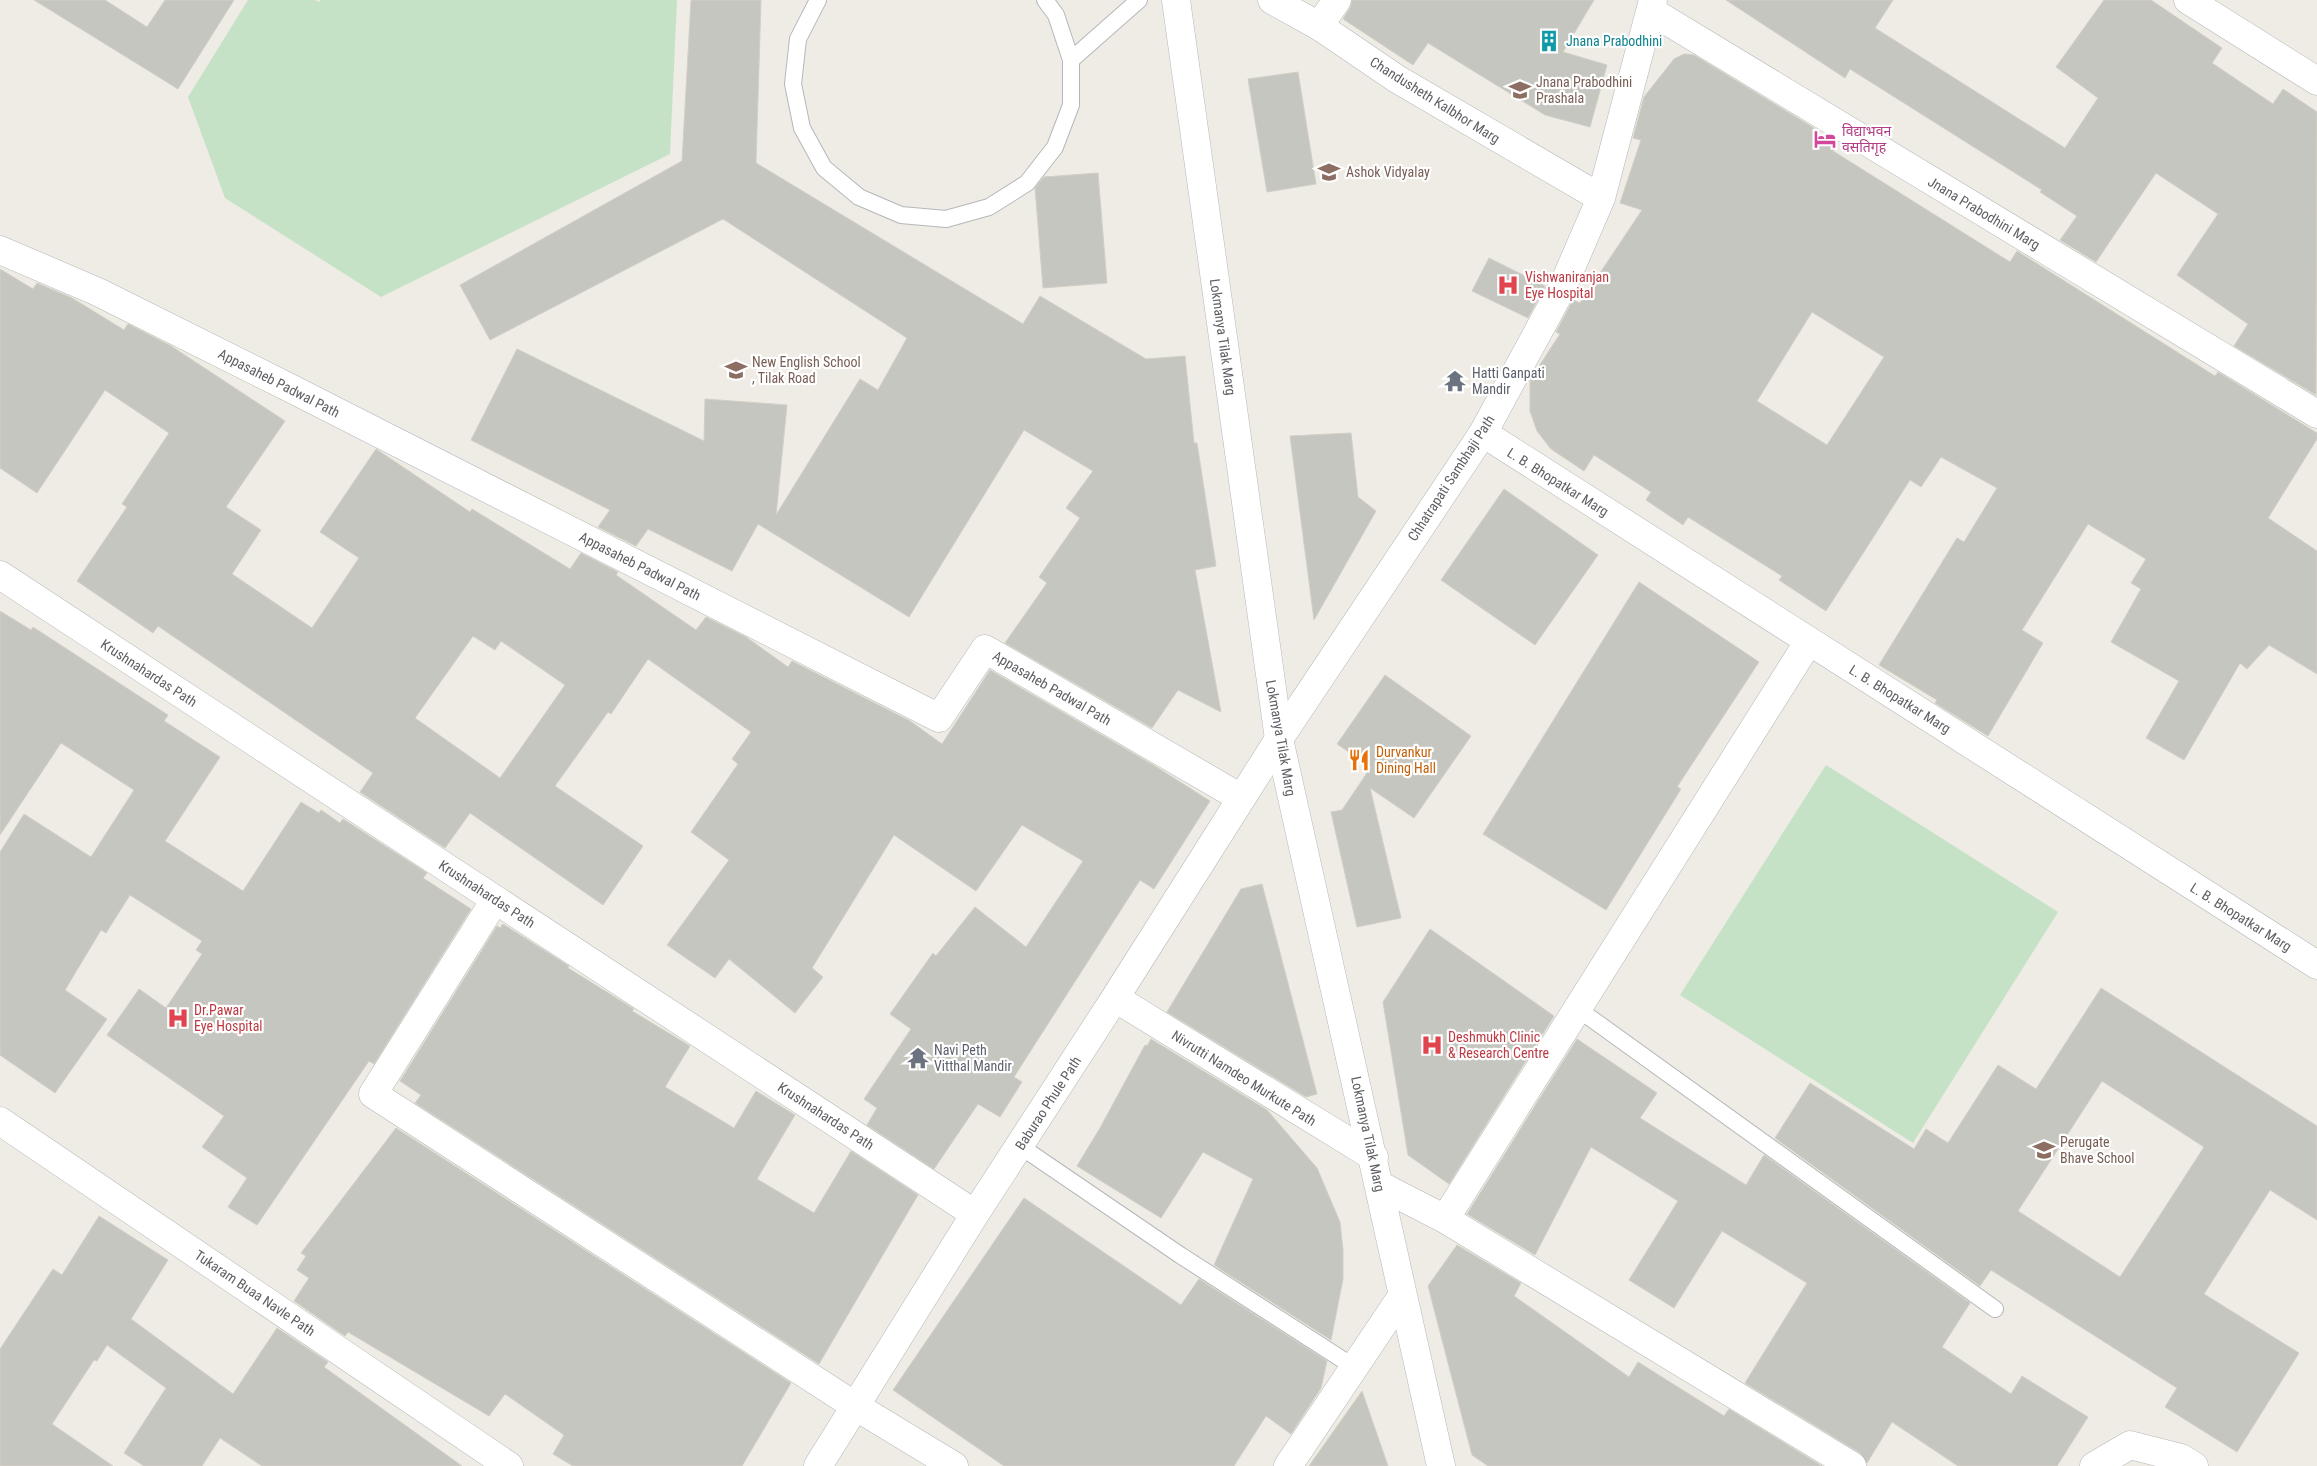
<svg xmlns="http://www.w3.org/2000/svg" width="2317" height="1466" viewBox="0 0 2317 1466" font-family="'Roboto Condensed','Noto Sans Devanagari',sans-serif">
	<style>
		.green { fill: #c5e2c7 }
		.building { fill: #c6c6c0; stroke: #d2cfc4; fill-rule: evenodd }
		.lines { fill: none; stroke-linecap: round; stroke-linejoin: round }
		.service-casing { stroke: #b5b7ba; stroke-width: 18 }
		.minor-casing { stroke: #b5b7ba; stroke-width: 29 }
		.tertiary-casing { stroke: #b5b7ba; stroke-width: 29 }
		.secondary-casing { stroke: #b7b8bd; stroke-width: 29 }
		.service { stroke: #fff; stroke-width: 16 }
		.minor { stroke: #fff; stroke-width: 28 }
		.tertiary { stroke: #fff; stroke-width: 28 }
		.secondary { stroke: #fff; stroke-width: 28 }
		.labels { text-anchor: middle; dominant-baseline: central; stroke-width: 4.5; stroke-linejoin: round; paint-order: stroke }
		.culture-label { font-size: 14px; fill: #0d838f; stroke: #fff; text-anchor: start }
		.education-label { font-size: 14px; fill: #785e54; stroke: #fff; text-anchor: start }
		.street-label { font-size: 14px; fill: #5d5f64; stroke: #fff }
		.hotel-label { font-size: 14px; fill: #b23c85; stroke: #fff; text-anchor: start }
		.health-label { font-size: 14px; fill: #be3a42; stroke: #fff; text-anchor: start }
		.worship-label { font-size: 14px; fill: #5b616d; stroke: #fff; text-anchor: start }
		.food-label { font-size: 14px; fill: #c56008; stroke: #fff; text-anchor: start }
	</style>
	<rect width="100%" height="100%" fill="#eeece5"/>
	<path class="green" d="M248,0H315L319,2L321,0H677L670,154L381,297L225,198L188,97Z
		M1826,765L2058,912L1913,1143L1680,995Z"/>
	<path class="building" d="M34,0H105L147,27L165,0H234L178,89Z
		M691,0H761L756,163L1023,324L1040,296L1146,359L1185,356L1194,443H1197L1216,566L1195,570L1221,712L1178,690L1152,728L1005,643L1047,583L1039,577L1080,518L1066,508L1093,471L1024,430L909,617L758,524L732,571L648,529L636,546L598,527L610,510L471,440L517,349L704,441L705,399L787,405L776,515L860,379L878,390L907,338L723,219L490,340L460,285L682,161Z
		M1352,0H1594L1563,52L1607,65L1590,127L1545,115L1428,43L1413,65L1343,19L1350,8Z
		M1726,0H1893L1875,28L2065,148L2098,98L2056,67L2104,0H2151L2222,48L2212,63L2273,104L2283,89L2317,112L2316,395L2234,346L2248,324L2177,275L2218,214L2156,173L2096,262L2060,240L2077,216L2040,192L2042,190L1850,69L1845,78Z
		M1684,54L1694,55L1814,128L1812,130L1836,146L1833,151L2010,262L2017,251L2215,376L2218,372L2317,433V439L2268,518L2317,551V674L2269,645L2247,669L2240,663L2184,760L2146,738L2179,681L2111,642L2141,589L2131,583L2146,559L2088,524L2022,630L2043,643L1988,736L1935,703L1937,700L1879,665L1957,538L1964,542L1997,488L1941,457L1921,487L1910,480L1826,611L1779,580L1782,576L1688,517L1683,525L1646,500L1651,492L1594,455L1584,471L1551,449L1537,431L1530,411V380L1560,334L1556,332L1573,300L1580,303L1642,210L1620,203L1641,140L1633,138L1644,97L1674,59ZM1812,312L1884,357L1827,445L1757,401Z
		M1298,72L1316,184L1267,192L1248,79Z
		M1098,173L1107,283L1043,288L1035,188L1044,177Z
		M1489,258L1545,286L1528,318L1472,291Z
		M0,269L33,289L37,283L72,298L124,330L128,324L171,346L285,421L226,507L261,530L232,574L312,628L359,558L320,532L376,449L470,512L472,509L570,569L581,553L618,572L616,575L696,630L706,617L746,637L788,667L792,661L910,721L942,744L990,670L1155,766L1210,801L1154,889L1140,880L1014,1077L1022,1082L1000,1117L978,1104L934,1169L867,1125L877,1108L864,1099L911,1029L890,1014L933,953L936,956L975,907L1026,947L1083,861L1022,825L976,891L894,835L812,968L823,977L795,1013L729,959L715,978L667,945L729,860L691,832L738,764L732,759L751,732L648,659L611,714L608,712L555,786L643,846L603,905L470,813L445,848L360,792L373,773L158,626L153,633L77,581L127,507L122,504L169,433L105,390L37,493L0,468ZM473,636L495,650L501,641L565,685L500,778L415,718Z
		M1351,433L1358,497L1376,511L1314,620L1290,436Z
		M1504,489L1598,555L1535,645L1441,580Z
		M1639,582L1759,662L1677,787L1681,789L1606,910L1483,834Z
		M0,611L31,630L33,627L168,715L164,721L220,757L165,841L243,891L301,802L319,813L321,810L340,823L343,819L427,873L423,878L471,909L374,1064L369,1061L257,1225L228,1207L247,1178L202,1147L224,1116L107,1035L139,989L166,1008L202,954L196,950L202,941L130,895L106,933L101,930L65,990L107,1019L55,1093L0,1055V852L24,814L91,857L134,790L61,743L0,835Z
		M1385,675L1471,736L1414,818L1370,788L1401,918L1357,927L1331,812L1342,810L1371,767L1337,744Z
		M1262,884L1317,1094L1306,1097L1167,1012L1241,889Z
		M503,924L569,966L568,968L634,1009L632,1011L690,1046L665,1087L734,1128L756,1091L795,1115L757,1179L814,1213L851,1151L918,1195L819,1364L415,1103L421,1095L400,1081L497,926L500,928Z
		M1430,929L1554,1016L1449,1184L1408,1155L1383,1002Z
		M2101,988L2317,1126V1220L2270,1190L2204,1294L2299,1353L2237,1452L2165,1407L2177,1388L1991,1270L1980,1286L1775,1138L1810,1083L1914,1149L1926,1129L1948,1143L1998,1065L2036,1089ZM2102,1081L2204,1147L2120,1277L2018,1211Z
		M1151,1039L1267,1110L1317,1168L1340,1222L1343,1250V1279L1331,1340L1214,1265L1253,1179L1203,1152L1161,1218L1077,1166L1100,1128L1145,1045L1147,1046Z
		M1577,1039L1657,1093L1640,1118L1746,1185L1764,1155L1970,1303L1942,1347L2011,1394L2022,1376L2088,1417L2057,1466H1958L1892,1422L1867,1463L1860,1453L1745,1383L1807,1283L1722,1231L1674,1308L1629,1280L1678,1201L1591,1147L1535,1255L1467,1214Z
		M396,1128L791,1383L742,1466H573L553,1454L564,1435L505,1394L489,1416L348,1332L345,1336L294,1301L309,1278L297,1270L306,1256L301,1253Z
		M1024,1198L1181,1305L1199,1279L1327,1361L1321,1388L1291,1434L1266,1416L1234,1466H1004L893,1390Z
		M99,1216L168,1260L131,1319L233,1394L277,1328L328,1362L324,1367L462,1466H262L220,1438L202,1466H144L124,1453L166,1388L107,1345L97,1361L94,1360L52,1424L113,1466H0V1349L53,1269L62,1275Z
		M1457,1245L1521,1283L1514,1296L1629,1377L1638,1362L1724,1416L1729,1409L1822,1466H1488L1472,1455L1428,1286Z
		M1362,1391L1388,1466H1309Z"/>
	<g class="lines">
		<g class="service-casing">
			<path id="service" d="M818,0L798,39L793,84L802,128L824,168L859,197L901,215L946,219L989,207L1027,183L1055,147L1071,105V60L1056,15L1045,0
				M1071,60L1139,0
				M1578,1009L1995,1309
				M1020,1146L1180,1255L1354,1367"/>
		</g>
		<g class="minor-casing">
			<path id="minor" d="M2188,0L2317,81
				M1651,11L2317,414
				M1319,26L1337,0
				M0,250L98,292L292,389L939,718L985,649L1241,798
				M1483,433L2317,965
				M495,900L373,1094L855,1406L954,1466
				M0,1121L509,1466
				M1379,1185L1445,1219L1852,1466
				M1445,1219L1809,641
				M1288,1466L1402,1296
				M2094,1466L2130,1445L2181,1458L2194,1466"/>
		</g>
		<g class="tertiary-casing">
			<path id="tertiary" d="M1272,0L1319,26L1397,79L1601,198
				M0,575L975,1214
				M1115,998L1374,1157
				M818,1466L975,1214L1115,998L1279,739L1483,433L1563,286L1601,198L1653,0"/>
		</g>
		<g class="secondary-casing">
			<path id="secondary" d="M1176,0L1279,739L1441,1466"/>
		</g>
		<use href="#service" class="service"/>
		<use href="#minor" class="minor"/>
		<use href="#tertiary" class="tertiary"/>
		<use href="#secondary" class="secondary"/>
	</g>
	<defs>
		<g id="building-bare" transform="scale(1.725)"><path d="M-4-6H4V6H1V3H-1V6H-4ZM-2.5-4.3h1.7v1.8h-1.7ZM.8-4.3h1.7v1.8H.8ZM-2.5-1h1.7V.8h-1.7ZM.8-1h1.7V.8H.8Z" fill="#0f9aa8" stroke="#fff" stroke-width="2.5" paint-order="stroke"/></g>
		<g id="school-bare" transform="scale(1.725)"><path d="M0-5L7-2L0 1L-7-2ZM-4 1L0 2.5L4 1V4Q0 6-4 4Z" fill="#8d6e63" stroke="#fff" stroke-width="2.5" paint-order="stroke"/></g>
		<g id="hotel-bare" transform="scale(1.725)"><path d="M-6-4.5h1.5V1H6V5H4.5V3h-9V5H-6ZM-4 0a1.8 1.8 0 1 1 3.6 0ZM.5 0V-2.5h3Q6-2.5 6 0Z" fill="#d1479c" stroke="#fff" stroke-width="2.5" paint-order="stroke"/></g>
		<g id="hospital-bare" transform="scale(1.725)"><path d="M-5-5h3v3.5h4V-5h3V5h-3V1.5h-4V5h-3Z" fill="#e0444e" stroke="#fff" stroke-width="2.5" paint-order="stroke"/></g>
		<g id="temple-bare" transform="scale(1.725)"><path d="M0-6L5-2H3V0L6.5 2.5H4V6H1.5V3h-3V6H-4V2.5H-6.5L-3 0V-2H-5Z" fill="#6b7280" stroke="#fff" stroke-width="2.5" paint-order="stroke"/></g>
		<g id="restaurant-bare" transform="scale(1.725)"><path d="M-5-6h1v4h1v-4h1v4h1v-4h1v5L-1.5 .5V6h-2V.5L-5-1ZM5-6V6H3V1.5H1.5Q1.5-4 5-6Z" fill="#e8710a" stroke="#fff" stroke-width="2.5" paint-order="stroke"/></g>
	</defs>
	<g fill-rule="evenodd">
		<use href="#building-bare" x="1549" y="41"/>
		<use href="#school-bare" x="1520" y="90"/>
		<use href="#hotel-bare" x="1825" y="139"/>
		<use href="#school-bare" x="1329" y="172"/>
		<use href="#hospital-bare" x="1508" y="285"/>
		<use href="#school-bare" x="736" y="370"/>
		<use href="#temple-bare" x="1455" y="381"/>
		<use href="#restaurant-bare" x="1359" y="760"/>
		<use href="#hospital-bare" x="178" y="1018"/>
		<use href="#hospital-bare" x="1432" y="1045"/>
		<use href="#temple-bare" x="918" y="1058"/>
		<use href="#school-bare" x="2044" y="1150"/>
	</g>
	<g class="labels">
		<g class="culture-label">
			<text x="1566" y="41">Jnana Prabodhini</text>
		</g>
		<g class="education-label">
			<text x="1536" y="82">Jnana Prabodhini<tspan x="1536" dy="16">Prashala</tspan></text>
			<text x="1346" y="172">Ashok Vidyalay</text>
			<text x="752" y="362">New English School<tspan x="752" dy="16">, Tilak Road</tspan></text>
			<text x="2060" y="1142">Perugate<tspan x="2060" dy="16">Bhave School</tspan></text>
		</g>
		<g class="street-label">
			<text transform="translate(1435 100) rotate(32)">Chandusheth Kalbhor Marg</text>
			<text transform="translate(1984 213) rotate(31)">Jnana Prabodhini Marg</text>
			<text transform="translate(1223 337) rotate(82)">Lokmanya Tilak Marg</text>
			<text transform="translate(279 383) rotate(27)">Appasaheb Padwal Path</text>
			<text transform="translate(1451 478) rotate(-57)">Chhatrapati Sambhaji Path</text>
			<text transform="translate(1558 482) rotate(32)">L. B. Bhopatkar Marg</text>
			<text transform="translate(640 566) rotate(27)">Appasaheb Padwal Path</text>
			<text transform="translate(149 673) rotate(33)">Krushnahardas Path</text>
			<text transform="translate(1052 688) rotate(30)">Appasaheb Padwal Path</text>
			<text transform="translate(1900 699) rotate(32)">L. B. Bhopatkar Marg</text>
			<text transform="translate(1281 738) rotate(80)">Lokmanya Tilak Marg</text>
			<text transform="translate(487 894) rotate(33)">Krushnahardas Path</text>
			<text transform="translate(2241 917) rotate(32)">L. B. Bhopatkar Marg</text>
			<text transform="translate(1244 1078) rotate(32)">Nivrutti Namdeo Murkute Path</text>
			<text transform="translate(1048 1103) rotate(-57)">Baburao Phule Path</text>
			<text transform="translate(826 1116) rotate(33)">Krushnahardas Path</text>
			<text transform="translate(1368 1134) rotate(78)">Lokmanya Tilak Marg</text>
			<text transform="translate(255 1293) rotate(34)">Tukaram Buaa Navle Path</text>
		</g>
		<g class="hotel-label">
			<text x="1842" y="131">विद्याभवन<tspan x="1842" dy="16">वसतिगृह</tspan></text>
		</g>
		<g class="health-label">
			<text x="1525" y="277">Vishwaniranjan<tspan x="1525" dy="16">Eye Hospital</tspan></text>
			<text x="194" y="1010">Dr.Pawar<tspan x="194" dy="16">Eye Hospital</tspan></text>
			<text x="1448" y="1037">Deshmukh Clinic<tspan x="1448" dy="16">&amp; Research Centre</tspan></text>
		</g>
		<g class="worship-label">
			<text x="1472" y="373">Hatti Ganpati<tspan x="1472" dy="16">Mandir</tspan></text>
			<text x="934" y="1050">Navi Peth<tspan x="934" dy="16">Vitthal Mandir</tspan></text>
		</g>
		<g class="food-label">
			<text x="1376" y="752">Durvankur<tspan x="1376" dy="16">Dining Hall</tspan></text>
		</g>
	</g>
</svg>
